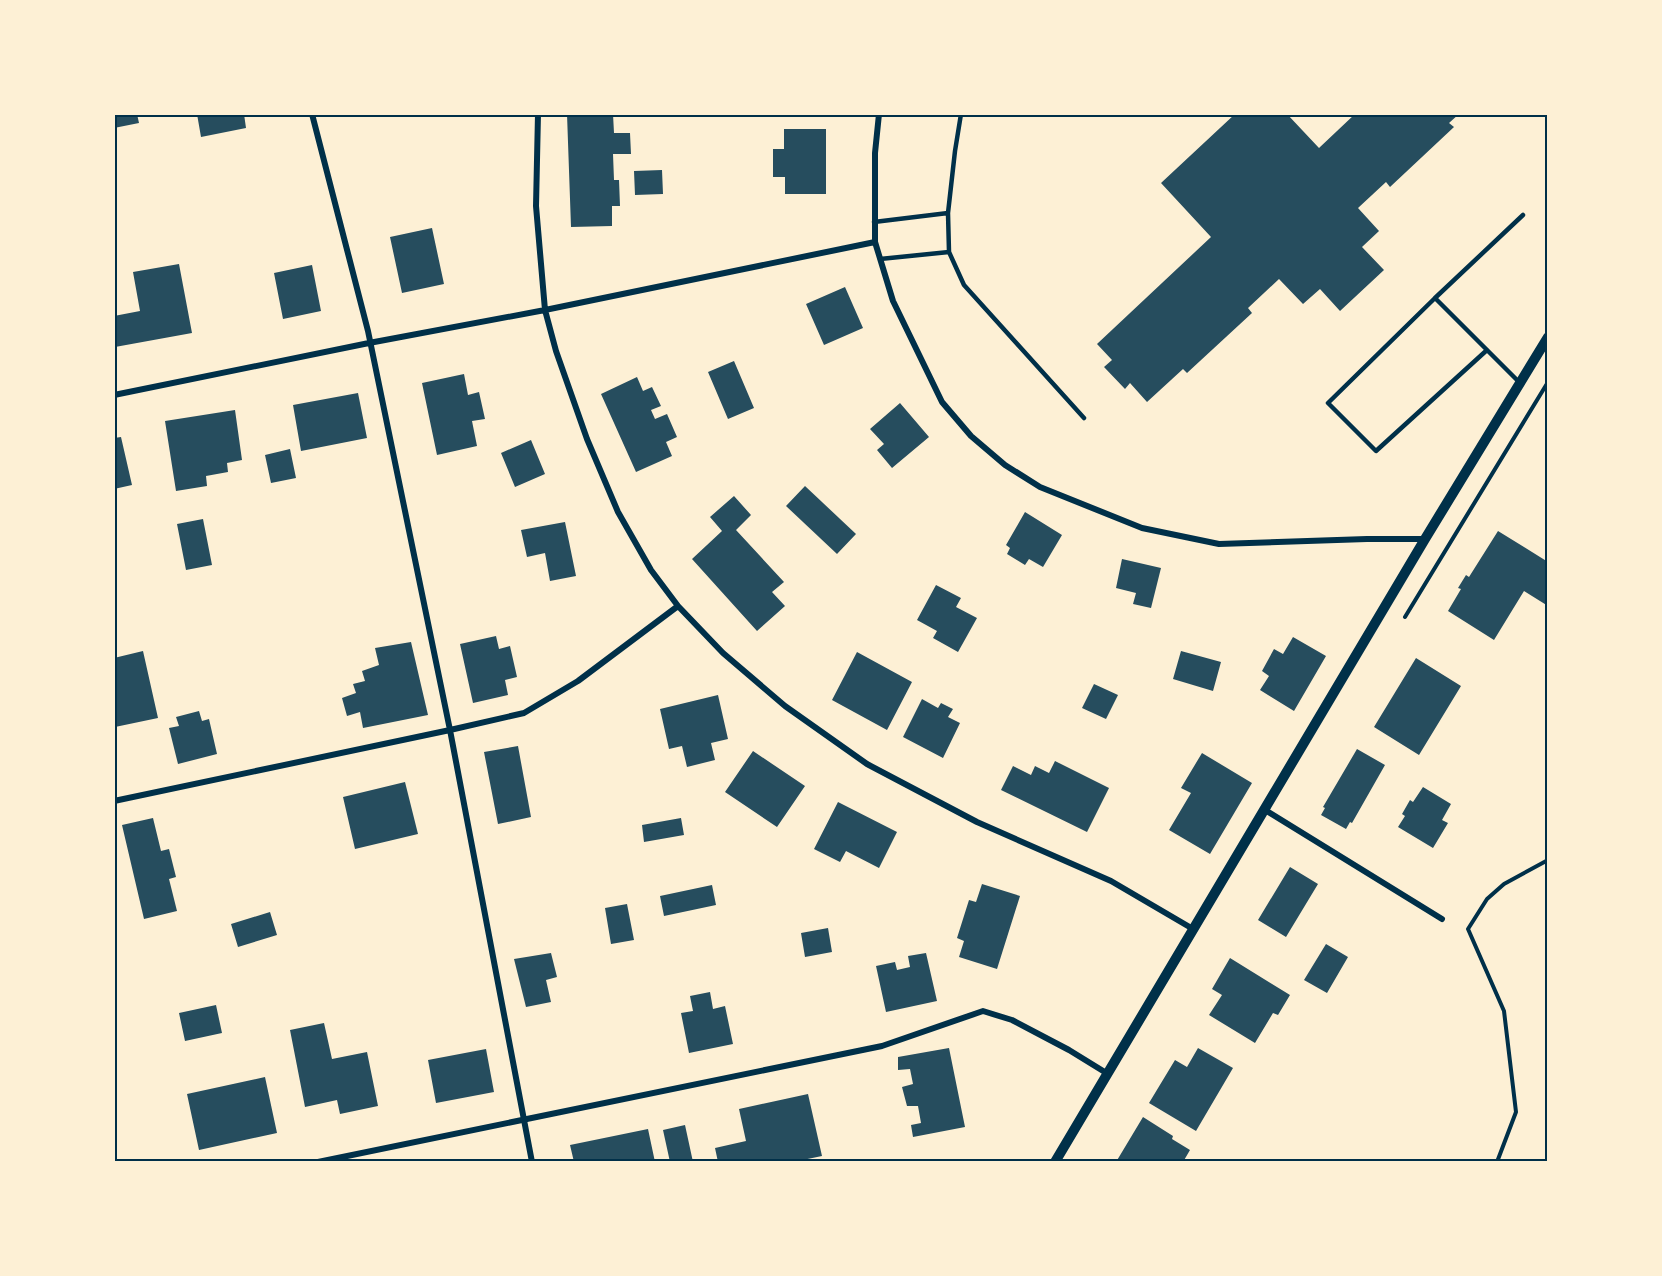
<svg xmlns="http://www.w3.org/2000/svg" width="1662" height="1276" viewBox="0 0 1662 1276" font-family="Rubik,sans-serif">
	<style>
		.building { fill: #264d5e }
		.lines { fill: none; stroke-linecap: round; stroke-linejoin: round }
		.path { stroke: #003049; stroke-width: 4 }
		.service { stroke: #003049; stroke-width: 4.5 }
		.minor { stroke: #003049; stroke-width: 6 }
		.tertiary { stroke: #003049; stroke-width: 10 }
		.neatline { fill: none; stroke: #003049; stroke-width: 2 }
	</style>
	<rect width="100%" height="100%" fill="#fdf0d5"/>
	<path class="building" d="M114,114H137L139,123L114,128Z
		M197,114H244L246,128L201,137Z
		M567,114H613L614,133H630L631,154H613L614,180H619L620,206H612V226L571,227Z
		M1235,114H1287L1319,148L1355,114H1459L1449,123L1454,127L1390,187L1386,182L1358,208L1379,231L1362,247L1384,270L1340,311L1320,289L1303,304L1279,279L1248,308L1252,313L1187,373L1183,369L1147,402L1130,383L1125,389L1104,367L1112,360L1097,344L1211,237L1161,183Z
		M784,129H826V194H785V177H773V149H784Z
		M662,170L663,194L635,195L634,171Z
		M432,228L444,284L402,293L390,237Z
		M179,264L192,333L115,347L114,316L140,311L133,272Z
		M312,265L321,311L283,319L274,273Z
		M845,287L863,328L824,345L806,304Z
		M734,361L754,408L728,419L708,372Z
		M464,374L468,395L479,392L485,419L472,421L477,446L437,455L422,383Z
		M637,377L643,391L652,387L661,406L651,410L655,419L667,414L677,437L666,442L672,456L636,472L601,394Z
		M358,393L367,438L301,451L293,405Z
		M900,403L929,437L892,468L877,450L884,444L870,429Z
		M235,410L242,460L227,463L228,472L206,476L207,486L176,491L165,421Z
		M121,437L132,485L114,489V438Z
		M531,440L545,474L515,487L501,453Z
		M290,449L296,478L271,483L265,455Z
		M805,486L856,534L837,554L786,506Z
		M734,496L751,515L736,530L784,582L772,592L785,606L757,631L692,559L722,531L710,517Z
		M1025,512L1062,535L1043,567L1029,559L1025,565L1007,554L1010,548L1006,545Z
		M203,519L212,565L186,570L177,524Z
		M565,522L576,576L550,581L545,553L527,557L521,530Z
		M1498,531L1548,562V606L1524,591L1494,640L1448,611L1461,589L1458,588L1466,575L1469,577Z
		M1122,559L1161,568L1151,608L1133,604L1136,593L1116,588Z
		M936,585L961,598L956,607L977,618L958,652L933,638L937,631L917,620Z
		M496,636L499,649L510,646L517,677L505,680L508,695L473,703L460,644Z
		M1293,637L1326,656L1294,711L1260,690L1269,676L1262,671L1274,649L1283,654Z
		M411,642L428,715L363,728L360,712L347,716L342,698L356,693L353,684L365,681L362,671L379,665L375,648Z
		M143,651L158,718L115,727L114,658Z
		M1181,651L1221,662L1213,691L1173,679Z
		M857,652L912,682L887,730L832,700Z
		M1416,658L1461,686L1419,755L1374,727Z
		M1094,684L1118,695L1106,719L1082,708Z
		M718,695L728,739L711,743L715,760L687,767L682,746L669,749L660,709Z
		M922,699L938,708L941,703L953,709L948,717L960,723L943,758L903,737Z
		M199,711L202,721L209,719L217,754L178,764L169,728L179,726L176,717Z
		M518,746L531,817L498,824L484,752Z
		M1357,749L1385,765L1352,823L1350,822L1346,829L1321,815L1325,808L1323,807Z
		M753,751L805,786L777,827L725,792Z
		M1202,753L1252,783L1210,854L1169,830L1191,793L1181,788Z
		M1055,761L1109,788L1087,832L1001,790L1013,766L1031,775L1035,766L1049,773Z
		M405,782L418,834L355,849L343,797Z
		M1423,787L1451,804L1442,820L1448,823L1433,848L1398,827L1405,816L1402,814L1410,800L1413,802Z
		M838,802L897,832L879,868L846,851L840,862L814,849Z
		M153,818L161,851L169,849L176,877L169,879L177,911L144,919L122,825Z
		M681,818L684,835L644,842L642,825Z
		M1290,867L1318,884L1286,937L1258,920Z
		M982,884L1020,896L997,969L959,957L964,941L957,938L969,900L976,902Z
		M712,885L716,905L664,916L660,896Z
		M627,904L634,940L611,944L605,908Z
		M270,912L277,935L238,947L231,924Z
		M828,928L832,952L805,957L801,933Z
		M1326,944L1348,957L1327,993L1304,980Z
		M551,953L557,977L546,980L551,1002L526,1007L514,959Z
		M926,953L937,1001L886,1012L876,966L895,962L897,970L910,967L908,956Z
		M1230,958L1290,995L1278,1015L1273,1013L1255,1043L1209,1015L1222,995L1212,989Z
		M710,992L713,1009L725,1006L733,1044L689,1053L681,1013L693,1011L690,996Z
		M216,1005L222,1033L185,1041L179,1013Z
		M324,1023L332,1059L367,1052L378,1106L340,1114L337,1100L305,1107L290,1030Z
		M949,1048L965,1127L913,1137L911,1125L921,1123L918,1106H907L902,1087L913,1084L910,1069L898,1070V1057Z
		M1198,1048L1233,1068L1196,1131L1149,1103L1175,1060L1187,1067Z
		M486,1049L494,1092L436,1103L428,1060Z
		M265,1077L277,1133L199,1150L187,1094Z
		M808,1094L822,1156L793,1162H718L715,1148L746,1141L739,1109Z
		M1143,1117L1173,1136L1172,1139L1190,1150L1183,1162H1116Z
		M685,1125L693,1162H670L663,1130Z
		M648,1129L655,1162H574L570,1145Z"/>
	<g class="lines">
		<path class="path" d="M1405,617L1548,382
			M1497,1162L1516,1112L1504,1011L1468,929L1487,899L1504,884L1548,860"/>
		<path class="service" d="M961,114L955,151L948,213L949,252L964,285L1084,418
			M874,222L948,213
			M880,259L949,252
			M1435,298L1523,215
			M1487,350L1376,451L1328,403L1435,298L1519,382"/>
		<path class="minor" d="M312,114L368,331L450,730L532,1162
			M538,114L536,206L545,310L556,351L587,439L618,512L651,570L678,606L723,653L785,706L867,764L977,822L1111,881L1193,929
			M879,114L875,153V242L893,301L942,402L971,436L1005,465L1040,487L1142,528L1219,544L1367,539H1425
			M114,395L369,343L545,310L875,242
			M114,801L450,730L524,713L578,681L678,606
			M1265,810L1442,919
			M318,1162L882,1046L983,1011L1012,1020L1069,1050L1108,1074"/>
		<path class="tertiary" d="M1055,1162L1425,539L1548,337"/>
	</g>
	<rect width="1662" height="1276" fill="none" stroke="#fdf0d5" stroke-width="231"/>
	<rect x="116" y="116" width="1430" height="1044" class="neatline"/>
</svg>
